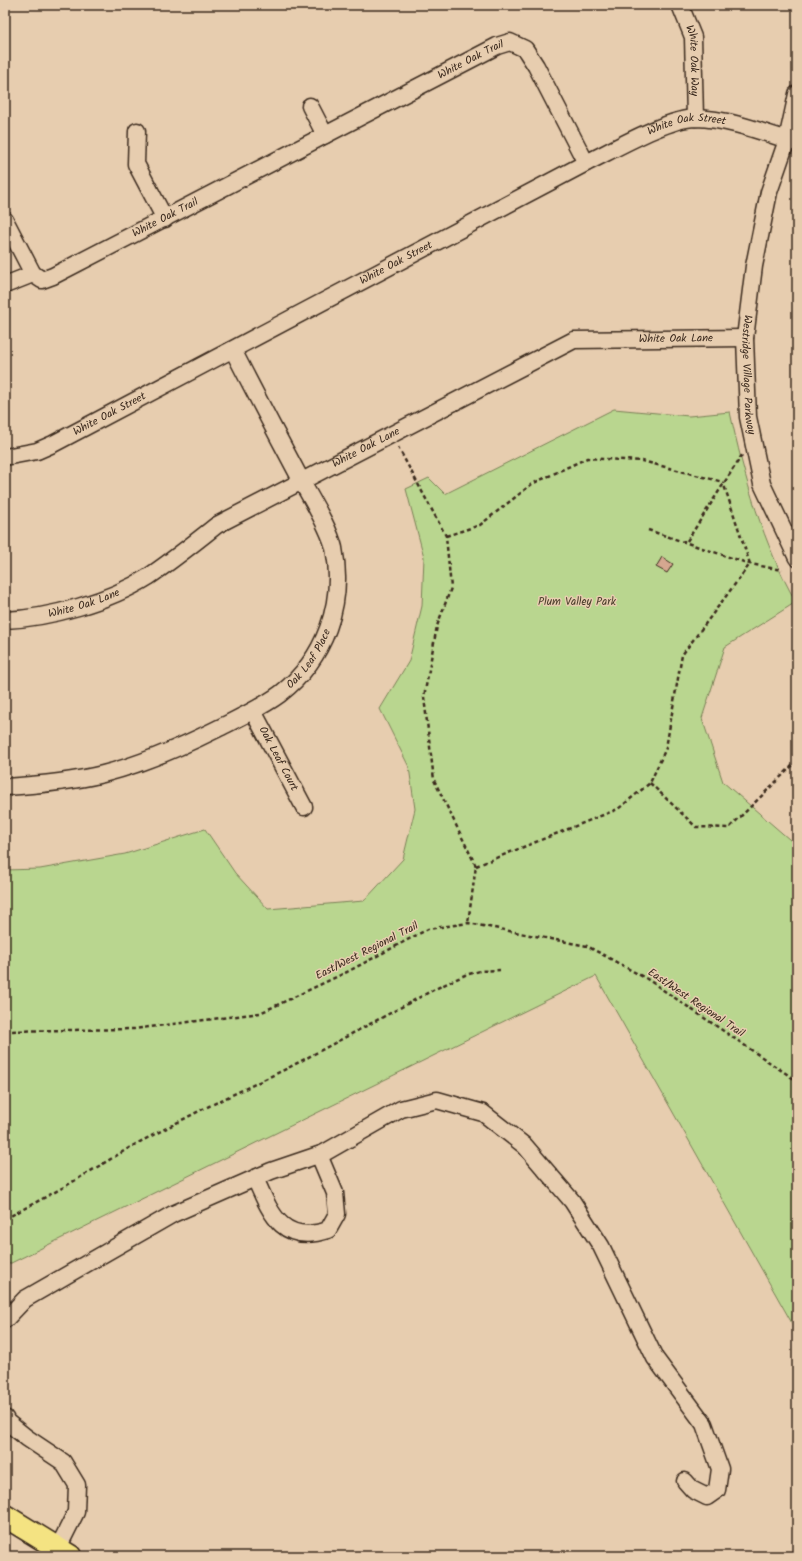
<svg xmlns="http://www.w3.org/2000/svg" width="802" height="1561" viewBox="0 0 802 1561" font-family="Kalam,sans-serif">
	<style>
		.green { fill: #b9d68f; stroke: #7a8056 }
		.building { fill: #d5a790; stroke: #3b2a1e }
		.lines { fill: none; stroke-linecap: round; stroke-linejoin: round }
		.minor-casing { stroke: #3b2a1e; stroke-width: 19 }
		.highway-casing { stroke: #3b2a1e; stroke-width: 25 }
		.path { stroke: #3b2a1e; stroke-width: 2.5; stroke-dasharray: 4 3; stroke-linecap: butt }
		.minor { stroke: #e7cdaf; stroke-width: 16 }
		.highway { stroke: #f4e382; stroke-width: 22 }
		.labels { text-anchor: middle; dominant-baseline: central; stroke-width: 3; stroke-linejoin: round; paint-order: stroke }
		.street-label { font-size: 11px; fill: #3b2a1e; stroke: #e7cdaf }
		.park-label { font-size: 11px; fill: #483b29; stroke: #e7cdaf }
	</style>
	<rect width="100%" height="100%" fill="#e7cdaf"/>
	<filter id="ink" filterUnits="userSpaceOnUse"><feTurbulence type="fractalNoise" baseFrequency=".025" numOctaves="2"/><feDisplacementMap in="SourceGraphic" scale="8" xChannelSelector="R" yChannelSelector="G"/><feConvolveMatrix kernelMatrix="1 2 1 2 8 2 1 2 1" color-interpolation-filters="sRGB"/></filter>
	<g filter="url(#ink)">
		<path class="green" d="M614,409L689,416L730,412C744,477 763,544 796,602L725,647L702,718L723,782L797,846V1332L596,976L5,1266V870L40,869L125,854L205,829L235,873L268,909L364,901L403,859L415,809L409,767L380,709L409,661L422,606L424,557L406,489L429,478L445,494Z"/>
		<path class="building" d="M662,557L673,564L667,573L656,567Z"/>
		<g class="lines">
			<g class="minor-casing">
				<g id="minor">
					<path id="s1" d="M680,5L693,37L695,118"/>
					<path id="s2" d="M797,94L787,140L769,192L754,266L745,338L748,417L762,484L797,558"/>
					<path d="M310,106L325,135"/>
					<path d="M137,131L136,164L165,219"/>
					<path d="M5,220L33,274"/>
					<path id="s3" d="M33,274L42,280L53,276L497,46L510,42L525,49L536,66L586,163"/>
					<path d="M5,285L33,274"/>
					<path id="s4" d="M5,457L37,451L53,444L586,163C613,150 668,118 696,118C730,119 765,133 797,143"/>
					<path id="s5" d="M5,620C50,618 110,601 148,577C172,561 194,543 217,525L574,340L745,338"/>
					<path id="s6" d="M253,711L304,807"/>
					<path id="s7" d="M5,787C38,785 71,782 103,774C143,764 181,747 217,729C239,718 261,708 280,694C325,659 345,603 334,548C329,527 311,499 301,480C278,437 255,393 233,350"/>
					<path d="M255,1178C271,1214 282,1245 328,1230L337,1214L335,1193L319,1155"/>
					<path d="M5,1320L25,1299L173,1214L271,1171L324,1153L401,1109L437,1100L483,1113L525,1146L572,1201L601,1246L655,1358L704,1424L720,1469L717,1490L707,1497L693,1490L685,1481"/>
					<path d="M5,1418L7,1422L27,1438L63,1462L77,1485L76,1512L58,1548"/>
				</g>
			</g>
			<g class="highway-casing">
				<path id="highway" d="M5,1516L70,1556"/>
			</g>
			<path class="path" d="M398,447L446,536L451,588L437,626L424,697L434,780L476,866L468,923
				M648,530L750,564L782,570
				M446,536L480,525L532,484L587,458L642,461L723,482
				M687,541L742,455
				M650,783L696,827L729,828L797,761
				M476,866L618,809L650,783L666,748L682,655L750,564L723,482
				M5,1031L134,1029L260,1013L347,972L428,929L468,923L587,946L647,979L797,1081
				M5,1219L64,1187L134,1145L205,1108L288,1068L435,989L465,975L480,971L500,970"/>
			<use href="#minor" class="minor"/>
			<use href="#highway" class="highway"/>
		</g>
	</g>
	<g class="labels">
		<g class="street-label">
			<text stroke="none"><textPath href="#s3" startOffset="493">White Oak Trail</textPath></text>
			<text stroke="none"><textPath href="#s1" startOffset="58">White Oak Way</textPath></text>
			<text stroke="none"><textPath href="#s4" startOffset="762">White Oak Street</textPath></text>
			<text stroke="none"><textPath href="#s3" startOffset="149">White Oak Trail</textPath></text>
			<text stroke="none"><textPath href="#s4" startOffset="438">White Oak Street</textPath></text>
			<text stroke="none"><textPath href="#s5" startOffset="741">White Oak Lane</textPath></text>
			<text stroke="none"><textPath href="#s2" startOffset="287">Westridge Village Parkway</textPath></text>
			<text stroke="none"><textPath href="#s4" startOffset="114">White Oak Street</textPath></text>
			<text stroke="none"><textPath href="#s5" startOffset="405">White Oak Lane</textPath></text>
			<text stroke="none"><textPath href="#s5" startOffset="81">White Oak Lane</textPath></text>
			<text stroke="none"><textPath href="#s7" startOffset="340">Oak Leaf Place</textPath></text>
			<text stroke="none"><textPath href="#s6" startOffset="54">Oak Leaf Court</textPath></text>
			<text transform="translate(367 951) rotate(-27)">East/West Regional Trail</text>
			<text transform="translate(696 1003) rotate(34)">East/West Regional Trail</text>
		</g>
		<g class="park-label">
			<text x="577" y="602">Plum Valley Park</text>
		</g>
	</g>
	<rect width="802" height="1561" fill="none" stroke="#e7cdaf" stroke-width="20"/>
	<rect x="10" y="10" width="782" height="1541" fill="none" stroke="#3b2a1e" stroke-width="1.5" filter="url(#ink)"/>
</svg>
